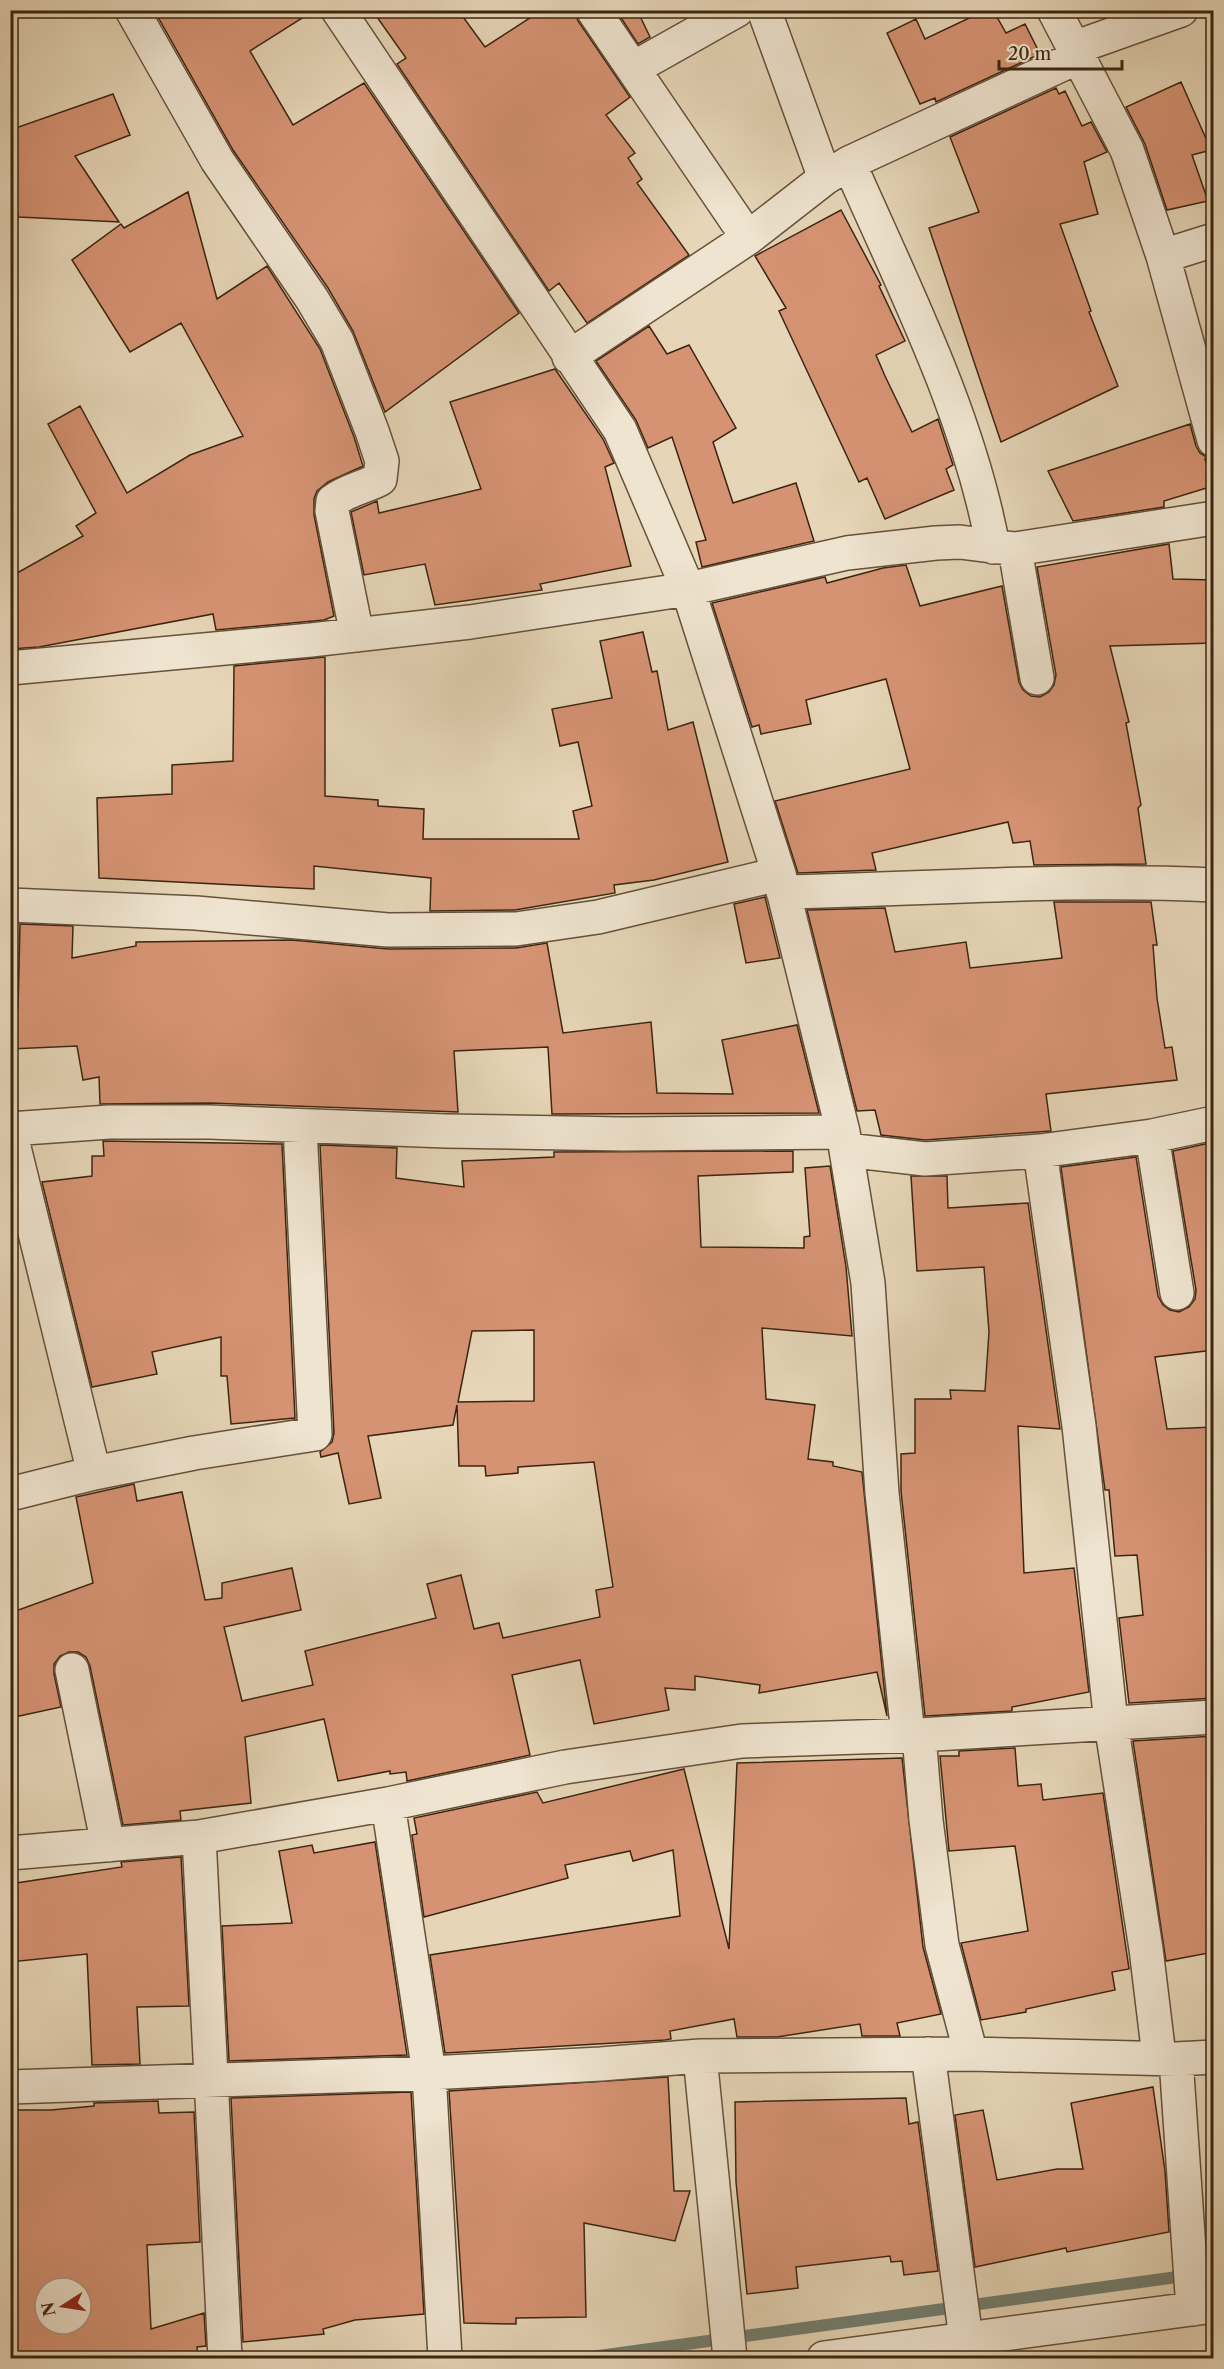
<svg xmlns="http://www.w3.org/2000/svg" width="1224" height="2369" viewBox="0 0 1224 2369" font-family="'Libre Caslon Text',serif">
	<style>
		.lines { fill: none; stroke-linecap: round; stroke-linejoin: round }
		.stream { stroke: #727e70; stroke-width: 12 }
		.building { fill: #d69374; stroke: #3c2510; stroke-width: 1.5; fill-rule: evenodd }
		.minor-casing { stroke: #66513a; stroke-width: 36 }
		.minor { stroke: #efe4d0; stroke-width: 33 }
	</style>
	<rect width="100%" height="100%" fill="#e6d6b7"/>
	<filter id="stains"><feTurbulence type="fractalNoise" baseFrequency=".00333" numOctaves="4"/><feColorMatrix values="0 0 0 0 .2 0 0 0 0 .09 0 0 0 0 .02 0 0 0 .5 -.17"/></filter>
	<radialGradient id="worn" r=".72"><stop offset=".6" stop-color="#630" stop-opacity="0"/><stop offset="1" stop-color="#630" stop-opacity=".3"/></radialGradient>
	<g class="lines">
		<path class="stream" d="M584,2358L1214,2272"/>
	</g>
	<path class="building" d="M154,10H315L250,51L293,125L364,83L519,313L385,412L353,331L328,288L233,150Z
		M372,10H458L485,47L542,10H574L578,21L630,97L606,115L635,153L628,158L642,179L637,183L689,255L587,323L559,283L549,291L397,64L406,58Z
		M616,10H637L650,37L638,44Z
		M986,10H993L1006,33L1025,24L1040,54L936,102L935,98L920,104L887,33L916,19L925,39Z
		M1181,82L1211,150L1192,155L1208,201L1167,210L1145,144L1126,107Z
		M1056,88L1059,94L1065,91L1082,126L1091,122L1107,152L1084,162L1098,214L1060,224L1091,311L1089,312L1118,386L1001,442L929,228L979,212L950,137Z
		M113,94L130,135L75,156L119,222L19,217L10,197V130Z
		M188,192L217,299L267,266L320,349L354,437L363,466L328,482L317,491L314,499V515L334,616L324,620L216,630L213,614L39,647L10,649V577L83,536L76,526L96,513L48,424L80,406L127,493L190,455L243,436L181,323L130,352L72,260L121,224L124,228Z
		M841,210L881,285L879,286L905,341L876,355L885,376L912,432L938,419L953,465L946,469L954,490L885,519L867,478L859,482L779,311L786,308L755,256Z
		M649,326L667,354L689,345L736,428L713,442L733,503L796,483L814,541L702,567L696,542L706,540L672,437L648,448L636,420L596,361Z
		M555,369L603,439L614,463L605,467L631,566L540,584L542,590L435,605L425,564L364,575L351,512L377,501L379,513L481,489L450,402Z
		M1190,424L1196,446L1200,453L1208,458L1205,459L1213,486L1164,501V507L1073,521L1048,471Z
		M1169,544L1173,579L1214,580V643L1110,646L1129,722L1126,723L1141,805L1138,808L1146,864L1034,865L1030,841L1013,843L1008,822L872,853L876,870L798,873L775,801L910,769L886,679L806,700L811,724L761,734L759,725L752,727L712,603L825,577L827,583L883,568L906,565L920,606L1002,586L1019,682L1023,690L1031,696L1040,697L1049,692L1054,685L1056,675L1037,567Z
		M643,632L652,672L657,671L668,730L693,722L728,862L654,880L614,885L615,893L515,910L430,911L431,878L314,866V889L99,878L97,798L172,794V765L233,761L234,666L325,657V796L378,800V806L424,809L423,839H579L573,811L592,806L578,742L560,746L552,709L612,698L600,641Z
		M765,897L780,958L746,963L734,904Z
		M1054,902H1151L1157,945H1153L1157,998L1165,1048L1172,1047L1177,1080L1046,1094L1051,1131L925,1140L881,1135L875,1110L857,1111L807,910L885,908L895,952L966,942L970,968L1062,958Z
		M20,924L73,926L72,958L136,946V942L292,940L388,949L516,948L547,943L563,1033L651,1022L657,1093L733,1094L722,1040L797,1025L819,1113L552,1114L548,1047L454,1051L458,1112L210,1103L100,1104L99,1077L83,1080L77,1046L10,1049V1009H18Z
		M103,1141L282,1144L295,1418L231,1424L227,1376H221V1337L152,1352L157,1374L92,1387L42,1182L92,1176V1156H104Z
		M1214,1142V1350L1155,1357L1167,1429L1214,1427V1698L1129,1703L1119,1618L1143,1615L1137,1555L1115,1556L1109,1490H1105L1061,1167L1136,1157L1158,1296L1163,1305L1170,1310L1179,1312L1189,1307L1195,1299L1196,1290L1173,1151Z
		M320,1145L397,1148L396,1178L464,1187L462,1161L554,1157V1152L793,1151V1172L698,1176L701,1247L804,1248V1237L810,1236L805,1168L830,1166L846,1267L852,1336L762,1328L766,1399L815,1405L808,1459L833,1462V1466L862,1472L887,1716L877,1672L759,1693L760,1685L695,1676V1690L665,1688L669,1710L594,1724L580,1660L512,1675L530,1755L407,1781L406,1772L390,1774V1771L338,1781L324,1719L245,1737L251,1803L180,1811L181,1820L123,1825L90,1666L86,1657L78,1652H69L60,1656L54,1664V1674L61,1707L10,1718V1613L93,1583L76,1497L134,1484L137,1501L182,1492L205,1600L222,1598V1583L292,1568L301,1610L224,1627L242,1701L313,1685L305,1651L436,1618L427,1584L461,1575L474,1629L499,1623L503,1638L600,1617L596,1590L613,1587L594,1462L518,1467V1473L486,1476L485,1466H459L457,1405L453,1425L368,1436L381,1498L349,1504L338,1453L321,1457L320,1452L332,1442L334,1433ZM534,1330V1401L458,1402L472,1331Z
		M911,1176H947L948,1208L1028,1203L1060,1429L1018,1426L1024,1573L1074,1568L1089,1692L1012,1707V1711L925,1716L901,1491V1454L915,1453V1399H951L950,1390L985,1391L989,1332L984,1267L917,1271Z
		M1214,1736V1952L1166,1961L1133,1741Z
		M1015,1748L1018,1786L1041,1784L1043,1800L1103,1793L1129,1969L1112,1972L1115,1990L1026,2009V2012L981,2020L961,1943L1028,1931L1015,1846L949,1851L940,1756H959V1751Z
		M902,1758L923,1947L941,2014L897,2023L900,2036H862L860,2024L777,2037H737L734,2019L670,2031L671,2039L665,2040L445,2053L430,1955L680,1916L673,1850L633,1861L630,1851L565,1865L568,1878L424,1917L412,1835L417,1834L414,1818L537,1792L543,1803L684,1769L729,1949L737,1763Z
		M375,1842L407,2055L229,2061L222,1926L292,1923L279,1851L312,1845L314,1853Z
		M181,1857L189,2006L137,2007L140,2064L92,2065L87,1954L10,1962V1884L122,1867L121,1862Z
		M668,2077L674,2191H690L675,2241L584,2223L586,2317L516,2318V2324L464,2323L449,2091Z
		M1153,2087L1165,2171L1169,2232L1067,2252L1066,2248L975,2267L955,2115L983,2110L997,2180L1057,2169H1083L1071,2103Z
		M411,2092L424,2314L355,2320L323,2329L324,2334L243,2342L231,2098Z
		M906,2098L909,2124L918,2122L938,2271L904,2275L902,2261L891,2262L890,2256L796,2267L798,2288L747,2294L736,2182L735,2102Z
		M158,2101L159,2113L194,2112L200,2242L147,2245L151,2329L204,2313L206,2346L197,2347L198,2358H10V2110H51L94,2106V2103ZM45,2288H81V2324H45Z"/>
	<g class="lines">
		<g class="minor-casing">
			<path id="minor" d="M132,10L217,160L312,299L337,341L372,431L382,461L380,479C365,487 347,490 333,501L332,511L357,635
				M338,10L620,430L688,589L779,874L843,1132L868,1283L882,1493L908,1735
				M593,10L748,238
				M764,10L825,178
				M1054,10L1127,150L1163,256L1214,440
				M1074,48L1181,10
				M634,68L737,10
				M849,163C903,286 969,415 993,547
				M1163,256L1214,240
				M569,357L748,238L825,178L849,163L1078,57
				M1015,549L1037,678
				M10,668L311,640L470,622L688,589L847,553L936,543L960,542L1015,549L1214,518
				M783,892C926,889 1070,878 1214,885
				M10,905L196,913L388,930L516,929L598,917L779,874
				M10,1129L109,1122H209L446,1131L623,1134L843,1132
				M10,1131L94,1473
				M1152,1136L1177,1293
				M846,1150L925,1159L1040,1151L1152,1136L1214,1123
				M1040,1151L1079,1426L1111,1723L1146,1949L1159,2056
				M10,1494L94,1473L194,1453L315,1434L300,1127
				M72,1670L108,1845
				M919,1735L926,1820L942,1945L971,2054
				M388,1804L429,2073L445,2358
				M199,1837L225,2358
				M10,1853L199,1837L388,1804L565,1767L742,1741L919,1735L1214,1717
				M928,2054L966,2339
				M700,2056L730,2358
				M1176,2059L1193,2309
				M10,2087L429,2073L601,2064L700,2056L971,2054L1176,2059L1214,2057
				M824,2358L1214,2306"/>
		</g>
		<use href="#minor" class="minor"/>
	</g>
	<rect width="1224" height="2369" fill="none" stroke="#e6d6b7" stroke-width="36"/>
	<rect x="12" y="12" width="1200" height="2345" fill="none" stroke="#3c2510" stroke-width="3"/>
	<rect x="18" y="18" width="1188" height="2333" fill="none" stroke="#3c2510" stroke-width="1.5"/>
	<g transform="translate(63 2306) rotate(258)"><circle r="28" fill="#efe4d0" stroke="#a79883" stroke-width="1.5"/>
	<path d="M0-4.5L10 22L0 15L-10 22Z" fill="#8f2418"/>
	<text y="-9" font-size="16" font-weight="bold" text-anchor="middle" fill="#3c2510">N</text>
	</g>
	<path d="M999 60v9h123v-9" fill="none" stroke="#3c2510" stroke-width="3"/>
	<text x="1008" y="60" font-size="18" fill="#3c2510" stroke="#efe4d0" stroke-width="4.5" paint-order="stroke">20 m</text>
	<rect width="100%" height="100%" filter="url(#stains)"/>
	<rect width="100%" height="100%" fill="url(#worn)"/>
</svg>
